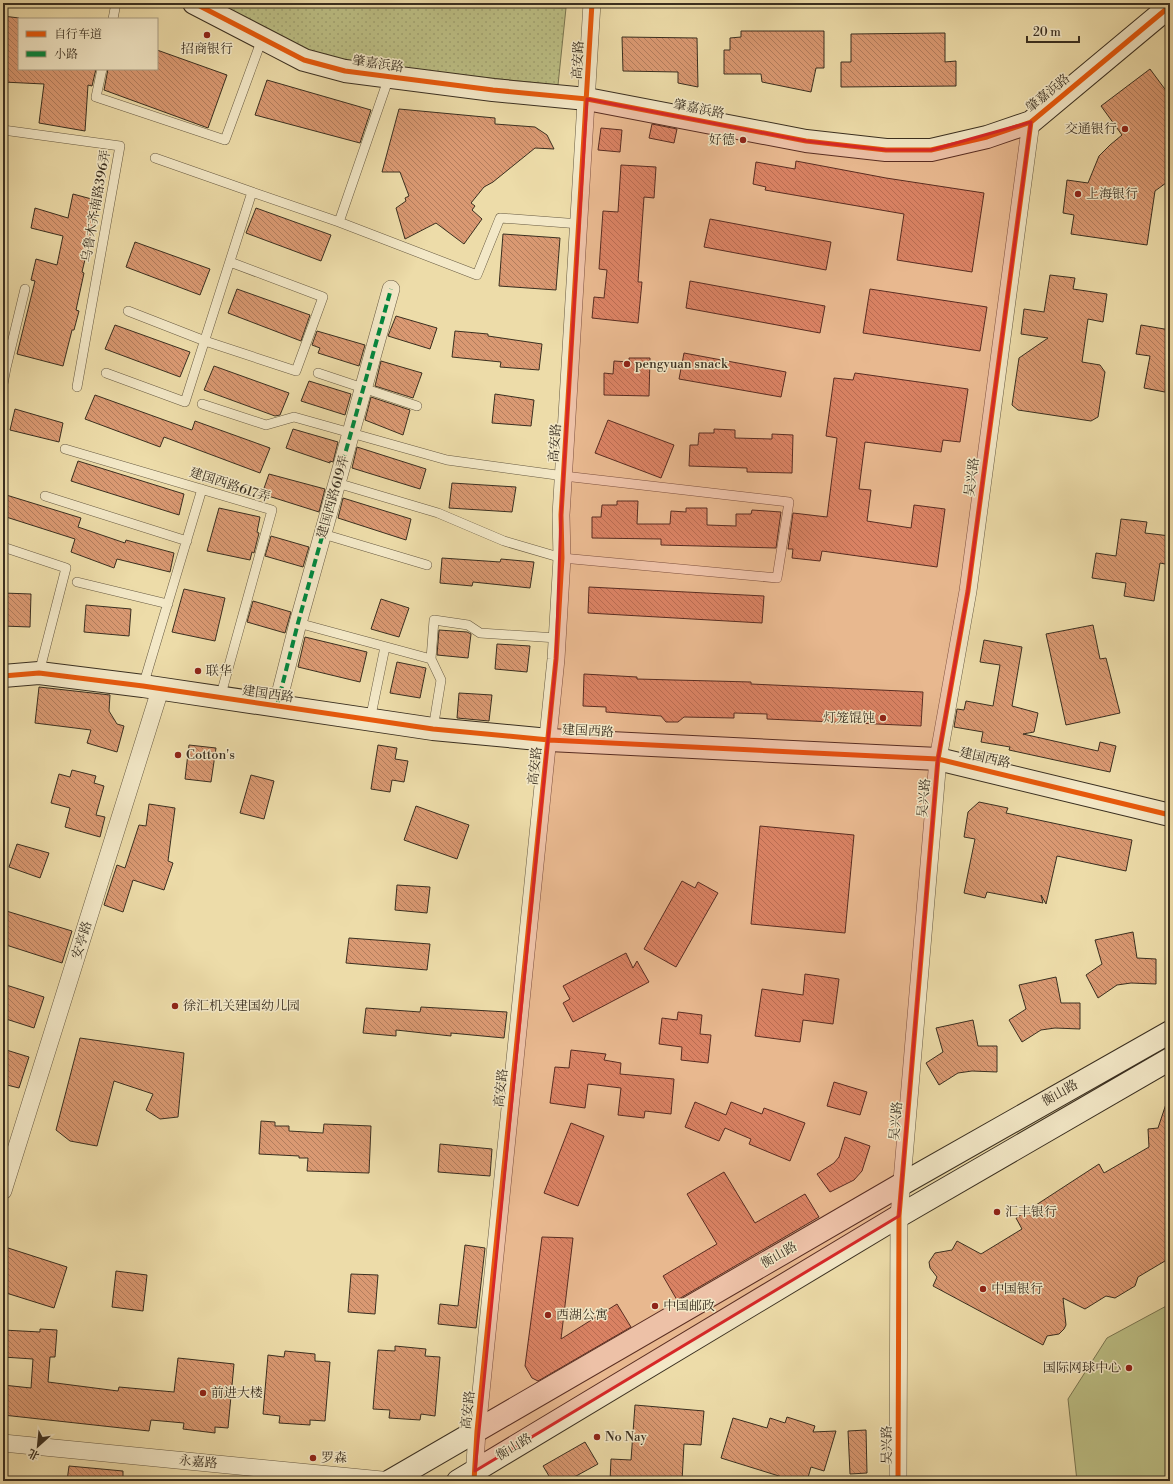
<svg xmlns="http://www.w3.org/2000/svg" width="1173" height="1484" viewBox="0 0 1173 1484" font-family="'Libre Bodoni','Noto Serif SC',serif">
	<style>
		.grass { fill: url(#grass-dots); stroke: #7b7752 }
		.pitch { fill: #bcbf85; stroke: #7b7752 }
		.building { fill: url(#building-back-hatch); stroke: #3a2f20 }
		.lines { fill: none; stroke-linecap: round; stroke-linejoin: round }
		.lane-casing { stroke: #675a42; stroke-width: 10 }
		.street-casing { stroke: #675a42; stroke-width: 18 }
		.secondary-casing { stroke: #3a2f20; stroke-width: 24 }
		.lane { stroke: #f3e8c7; stroke-width: 9 }
		.street { stroke: #f3e8c7; stroke-width: 17 }
		.secondary { stroke: #f3e8c7; stroke-width: 22 }
		.quiet { stroke: #00873e; stroke-width: 4; stroke-dasharray: 8 4; stroke-linecap: butt }
		.cycleway-casing { stroke: #f3e8c7; stroke-width: 8 }
		.cycleway { stroke: #e8590c; stroke-width: 5 }
		.marked { fill: #d62828; fill-opacity: 0.2; stroke: #d62828; stroke-width: 3; stroke-linejoin: round }
		.poi-dot { fill: #8f2418; stroke: #f3e8c7; stroke-width: 1.5 }
		.labels { text-anchor: middle; dominant-baseline: central; stroke-width: 3; stroke-linejoin: round; paint-order: stroke }
		.poi-label { font-size: 13px; fill: #3a2f20; stroke: #f3e8c7; text-anchor: start }
		.street-label { font-size: 13px; fill: #3a2f20; stroke: #f3e8c7 }
	</style>
	<defs>
		<pattern id="grass-dots" width="8" height="8" patternUnits="userSpaceOnUse"><rect width="8" height="8" fill="#bcbf85"/><path d="M2 2h.1M6 6h.1" fill="none" stroke="#a2a473" stroke-width="1.8" stroke-linecap="round"/></pattern>
		<pattern id="building-back-hatch" width="6" height="6" patternUnits="userSpaceOnUse"><rect width="6" height="6" fill="#da9972"/><path d="M-1 5l2 2M0 0l6 6M5-1l2 2" fill="none" stroke="#b27d5d"/></pattern>
	</defs>
	<rect width="100%" height="100%" fill="#eddca9"/>
	<filter id="stains"><feTurbulence type="fractalNoise" baseFrequency=".005" numOctaves="4"/><feColorMatrix values="0 0 0 0 .2 0 0 0 0 .09 0 0 0 0 .02 0 0 0 .5 -.17"/></filter>
	<radialGradient id="worn" r=".72"><stop offset=".6" stop-color="#630" stop-opacity="0"/><stop offset="1" stop-color="#630" stop-opacity=".3"/></radialGradient>
	<path class="grass" d="M215,3L566,8L558,85L380,67L334,59L294,46Z"/>
	<path class="pitch" d="M1170,1304V1481H1077L1068,1399L1107,1338Z"/>
	<path class="building" d="M3,16L19,18V69H96L92,86L88,85L85,131L39,123L44,84L3,82Z
		M741,31H824V68H816L811,92L762,82L761,74H724V50H730V38L741,37Z
		M945,33V62L956,61V86L841,87V62H851V34Z
		M622,37L697,38L698,87L678,83V72L623,71Z
		M157,50L227,75L208,128L104,90L108,69H157Z
		M1150,69L1170,96V180L1155,191L1147,245L1071,234L1074,215L1063,213L1067,180L1088,183L1099,156L1110,145L1122,135L1101,106Z
		M267,80L371,110L360,143L255,115Z
		M399,109L495,118V124L535,127L547,135L554,149L535,148L493,182L484,187L471,203L475,206L472,210L482,219L464,244L436,223L405,239L396,208L406,201L405,198L409,196L400,172H382Z
		M652,124L677,129L674,143L649,138Z
		M601,128L622,130L620,152L598,150Z
		M796,161L886,178L984,193L972,272L897,260L904,214L765,190L766,187L753,184L756,162L795,169Z
		M621,165L656,167L654,198L644,197L638,282H642L638,323L592,318L594,297L604,298L607,270L599,269L603,211L618,212Z
		M73,194L99,201L82,272L84,273L76,310L79,311L74,330H72L63,366L17,354L35,281L31,280L36,259L57,265L63,236L31,228L35,208L68,218Z
		M256,208L331,235L321,261L246,233Z
		M710,219L831,242L826,270L704,247Z
		M503,234L560,238L556,290L499,286Z
		M135,242L210,269L200,295L126,267Z
		M1050,275L1075,278L1073,289L1107,294L1103,322L1088,319L1082,362L1100,365L1105,372L1098,417L1091,421L1018,410L1012,405L1019,358L1048,338L1021,334L1024,309L1044,312Z
		M690,281L825,306L820,333L686,308Z
		M237,289L310,315L301,341L228,313Z
		M870,289L987,307L980,351L863,333Z
		M396,316L437,328L430,349L388,336Z
		M115,325L190,352L180,377L105,349Z
		M1141,325L1170,330V393L1144,388L1150,356L1136,354Z
		M317,331L365,345L359,366L318,353L320,348L312,345Z
		M455,331L488,334V336L542,344L539,370L500,367L501,362L452,357Z
		M684,353L786,372L781,397L679,379Z
		M629,358H650L649,396L604,395V373L613,374L614,361L629,362Z
		M381,361L422,373L413,398L375,386Z
		M214,366L289,393L280,415L275,416L204,390Z
		M855,373L968,389L960,442L943,440L941,452L865,442L859,489L871,490L867,521L911,528L914,505L945,509L937,567L822,551L820,561L792,558L793,549H788L793,513L827,517L837,438L826,436L834,378L853,380Z
		M309,381L351,394L345,415L301,401Z
		M495,394L534,400L531,426L492,423Z
		M95,395L192,430L195,421L270,448L260,473L164,437L160,447L85,419Z
		M371,397L410,410L403,435L365,420Z
		M15,409L63,423L59,442L10,430Z
		M608,420L674,445L661,478L595,453Z
		M293,429L338,442L333,462L330,461V463L286,448Z
		M714,429L735,430V438L772,439V434L793,435L792,473L747,472V468L689,466L690,445H698L699,433H714Z
		M357,447L426,469L420,489L352,468Z
		M78,461L184,494L179,515L71,481Z
		M269,474L325,489L319,512L262,494Z
		M452,483L516,487L512,512L449,508Z
		M3,494L81,518L78,527L125,543L126,540L174,553L170,572L117,559L114,568L71,552L75,539L3,516Z
		M343,498L411,519L406,540L338,518Z
		M617,501H638L637,524H670L671,511L686,512V508H707V525L736,526V514H751L752,510L781,512L776,548L661,545V539L592,538V517H601L602,505H617Z
		M219,508L260,517L257,532L259,533L254,553L252,552L250,560L207,551Z
		M1121,519L1147,522L1145,533L1170,536V565L1160,563L1154,601L1124,596L1126,583L1092,578L1096,553L1116,556Z
		M271,536L309,547L303,567L265,556Z
		M442,558L500,562L501,559L534,562L530,588L473,582L472,586L440,583Z
		M589,587L764,596L762,623L588,613Z
		M184,589L225,598L215,641L172,632Z
		M3,593L31,594L30,627L3,626Z
		M381,599L409,608L399,637L371,629Z
		M253,601L291,612L285,633L247,622Z
		M86,605L131,609L129,636L84,632Z
		M1093,625L1100,659L1106,658L1120,713L1066,725L1046,634Z
		M439,630L467,632L471,634L468,658L437,655Z
		M305,637L367,652L360,682L298,667Z
		M984,640L1022,647L1012,706L1038,713L1034,732L1023,734L1098,751L1100,742L1116,746L1110,772L1009,750L1010,747L981,742L983,732L954,727L957,709L964,710L966,701L993,706L1000,665L980,662Z
		M497,644L530,646L527,672L495,669Z
		M397,662L426,668L420,698L390,693Z
		M584,674L637,677V679L751,682V684L923,692L921,726L767,719V714L734,713V718L684,717L678,722H666L661,716L606,712V707L583,706Z
		M39,687L110,695L109,711L117,724L124,726L117,752L87,743L91,730L35,723Z
		M459,693L492,695L489,721L457,718Z
		M189,745L216,748L211,782L185,779Z
		M378,745L397,748L395,759L408,761L404,782L392,780L390,792L371,789Z
		M72,770L96,776L94,783L104,786L96,815L105,817L100,837L65,827L70,808L51,803L59,774L70,777Z
		M251,775L274,781L264,819L240,813Z
		M979,802L1008,808L1006,813L1132,840L1126,871L1057,856L1046,904L1041,895L1043,903L987,892L985,898L964,893L975,839L964,837L968,812Z
		M149,804L175,808L168,861L173,863L164,890L133,880L123,912L104,905L117,865L125,868L139,825L146,826Z
		M416,806L469,825L457,859L404,840Z
		M760,826L854,835L845,933L751,924Z
		M17,844L49,853L40,878L9,867Z
		M682,881L695,888L698,882L718,893L676,967L644,949Z
		M397,885L430,887L427,913L395,910Z
		M3,910L72,931L62,963L3,944Z
		M1133,932L1137,958L1156,959V984L1131,983L1117,985L1098,998L1086,975L1102,964L1095,940Z
		M349,938L430,944L427,970L346,963Z
		M626,953L633,968L637,961L649,982L573,1022L563,1003L570,999L563,986Z
		M805,974L839,979L833,1024L803,1020L800,1042L755,1036L762,989L803,995Z
		M1056,977L1061,1003H1080V1029L1055,1028L1041,1030L1022,1042L1009,1020L1026,1009L1019,985Z
		M3,984L44,997L34,1028L3,1018Z
		M421,1007L507,1012L504,1038L451,1033V1036L396,1030V1036L363,1033L366,1008L420,1012Z
		M678,1012L702,1015L700,1034L711,1035L708,1063L681,1060L682,1047L659,1044L662,1018L677,1020Z
		M973,1020L978,1046H997V1072L972,1071L958,1073L939,1085L926,1063L943,1052L936,1028Z
		M80,1038L184,1053L178,1117L160,1119L146,1110L153,1094L114,1081L97,1146L70,1141L56,1130Z
		M3,1049L29,1057L19,1088L3,1084Z
		M571,1050L606,1054L604,1060L621,1063L620,1074L674,1079L671,1114L645,1111L644,1118L618,1115L621,1088L588,1084L585,1108L550,1103L555,1067L569,1068Z
		M834,1082L867,1092L860,1115L827,1106Z
		M1167,1101L1170,1102V1258L1138,1277L1135,1286L1115,1298L1106,1296L1085,1309L1063,1298L1066,1325L1064,1329L1059,1334L1047,1336L1043,1345L933,1286L937,1277L930,1268L929,1262L935,1253L952,1250L957,1241L981,1254L1022,1229L1016,1218L1099,1164L1104,1173L1149,1147L1148,1129L1158,1128Z
		M695,1102L726,1115L731,1102L762,1114L764,1108L805,1123L790,1161L749,1144L751,1139L725,1128L719,1141L685,1127Z
		M261,1121L275,1122V1126H289V1131L323,1133L324,1124L371,1126L369,1173L307,1171L308,1158H299V1156L259,1154Z
		M571,1123L604,1136L578,1206L544,1193Z
		M845,1137L870,1146L862,1171L854,1180L830,1192L817,1174L834,1163L839,1157Z
		M440,1144L492,1149L490,1176L438,1172Z
		M724,1172L755,1223L805,1194L819,1217L677,1300L663,1276L717,1244L687,1194Z
		M542,1237L573,1238L561,1339L617,1304L631,1327L538,1381L532,1378L525,1366Z
		M465,1245L485,1248L476,1328L438,1324L440,1304L458,1306Z
		M5,1247L67,1267L54,1308L3,1292V1255Z
		M116,1271L147,1275L143,1311L112,1307Z
		M351,1274L378,1275L375,1314L348,1312Z
		M40,1329L57,1330L55,1357H50L48,1382L118,1391L119,1387L174,1392L178,1358L234,1364L228,1428L215,1427V1433L183,1429L184,1423L151,1420L149,1431L3,1415V1385L31,1388L33,1359L3,1357V1330L40,1332Z
		M395,1346L426,1349L425,1356L440,1357L435,1416L421,1414L420,1420L389,1418L390,1410L373,1409L378,1350L395,1351Z
		M285,1351L315,1354V1361L330,1362L325,1421L310,1420V1425L279,1423L280,1416L263,1414L268,1355L284,1357Z
		M635,1405L704,1411L701,1445L684,1444L682,1481H610L611,1459L631,1460Z
		M787,1417L815,1426L813,1432L836,1431L824,1471L811,1467L807,1481H795L721,1458L733,1418L767,1428L770,1418L785,1423Z
		M866,1430L867,1473L850,1474L848,1431Z
		M585,1442L598,1464L567,1481H552L543,1466Z
		M69,1466L123,1471V1481H67Z"/>
	<g class="lines">
		<g class="lane-casing">
			<path id="lane" d="M113,19L116,3
				M102,69L96,97L225,140L262,39
				M3,130L120,146L77,387
				M155,158L252,192
				M339,222L477,275L500,218L580,224
				M128,311L205,341L296,371L323,297L230,262
				M3,368H6L3,384
				M6,368L25,289
				M106,373L185,402L252,192L339,222L389,77
				M318,373L417,406
				M202,404L266,425L294,417L447,460L564,476L789,502L777,578L562,558L504,541L438,513L337,483
				M65,449L272,510L220,698
				M45,496L187,541
				M323,534L427,565
				M3,547L66,568L39,673
				M77,582L168,604
				M298,623L431,659
				M143,686L202,489
				M370,720L385,647
				M433,729L441,680L431,659L434,620L468,625L480,633L557,638"/>
		</g>
		<g class="street-casing">
			<path id="street" d="M277,706L298,623L391,289
				M3,1191L160,690
				M3,1443L392,1481
				M474,1480L477,1431L556,659L562,558L561,515L592,3
				M898,1481L899,1216L938,759L968,591L1031,122"/>
		</g>
		<g class="secondary-casing">
			<path id="secondary" d="M194,3L304,60L345,71L493,90L587,99L806,141L886,150H931L987,137L1031,122L1170,6
				M3,676L39,673L143,686L433,729L549,740L938,759L1170,815
				M390,1481L902,1184L1170,1032
				M458,1481L899,1216L1170,1059"/>
		</g>
		<use href="#lane" class="lane"/>
		<use href="#street" class="street"/>
		<use href="#secondary" class="secondary"/>
		<path class="quiet" d="M277,706L298,623L391,289"/>
		<g class="cycleway-casing">
			<path id="cycleway" d="M194,3L304,60L345,71L493,90L587,99L806,141L886,150H931L987,137L1031,122L1170,6
				M3,676L39,673L143,686L433,729L549,740L938,759L1170,815
				M474,1481L477,1431L556,659L562,558L561,515L592,3
				M898,1481L899,1216L938,759L968,591L1031,122"/>
		</g>
		<use href="#cycleway" class="cycleway"/>
	</g>
	<path class="marked" d="M587,99L806,141L886,150H931L1031,122L968,591L938,759L899,1216L475,1471L556,659L561,515Z"/>
	<g class="poi-dot">
		<circle cx="207" cy="35" r="4"/>
		<circle cx="1125" cy="129" r="4"/>
		<circle cx="743" cy="140" r="4"/>
		<circle cx="1078" cy="194" r="4"/>
		<circle cx="627" cy="364" r="4"/>
		<circle cx="198" cy="671" r="4"/>
		<circle cx="883" cy="718" r="4"/>
		<circle cx="178" cy="755" r="4"/>
		<circle cx="175" cy="1006" r="4"/>
		<circle cx="997" cy="1212" r="4"/>
		<circle cx="983" cy="1289" r="4"/>
		<circle cx="655" cy="1306" r="4"/>
		<circle cx="548" cy="1315" r="4"/>
		<circle cx="1129" cy="1368" r="4"/>
		<circle cx="203" cy="1393" r="4"/>
		<circle cx="597" cy="1437" r="4"/>
		<circle cx="313" cy="1458" r="4"/>
	</g>
	<g class="labels">
		<g class="poi-label">
			<text x="207" y="49" text-anchor="middle">招商银行</text>
			<text x="1117" y="129" text-anchor="end">交通银行</text>
			<text x="735" y="140" text-anchor="end">好德</text>
			<text x="1086" y="194">上海银行</text>
			<text x="635" y="364">pengyuan snack</text>
			<text x="206" y="671">联华</text>
			<text x="875" y="718" text-anchor="end">灯笼馄饨</text>
			<text x="186" y="755">Cotton's</text>
			<text x="183" y="1006">徐汇机关建国幼儿园</text>
			<text x="1005" y="1212">汇丰银行</text>
			<text x="991" y="1289">中国银行</text>
			<text x="663" y="1306">中国邮政</text>
			<text x="556" y="1315">西湖公寓</text>
			<text x="1121" y="1368" text-anchor="end">国际网球中心</text>
			<text x="211" y="1393">前进大楼</text>
			<text x="605" y="1437">No Nay</text>
			<text x="321" y="1458">罗森</text>
		</g>
		<g class="street-label">
			<text transform="translate(578 60) rotate(-87)">高安路</text>
			<text transform="translate(378 64) rotate(8)">肇嘉浜路</text>
			<text transform="translate(1048 93) rotate(-39)">肇嘉浜路</text>
			<text transform="translate(699 109) rotate(11)">肇嘉浜路</text>
			<text transform="translate(96 206) rotate(-80)">乌鲁木齐南路396弄</text>
			<text transform="translate(555 443) rotate(-86)">高安路</text>
			<text transform="translate(972 477) rotate(-82)">吴兴路</text>
			<text transform="translate(230 485) rotate(18)">建国西路617弄</text>
			<text transform="translate(333 497) rotate(-74)">建国西路619弄</text>
			<text transform="translate(268 694) rotate(8)">建国西路</text>
			<text transform="translate(588 731) rotate(3)">建国西路</text>
			<text transform="translate(985 758) rotate(13)">建国西路</text>
			<text transform="translate(535 766) rotate(-84)">高安路</text>
			<text transform="translate(924 798) rotate(-85)">吴兴路</text>
			<text transform="translate(82 940) rotate(-73)">安亭路</text>
			<text transform="translate(501 1088) rotate(-84)">高安路</text>
			<text transform="translate(1060 1093) rotate(-29)">衡山路</text>
			<text transform="translate(896 1121) rotate(-85)">吴兴路</text>
			<text transform="translate(779 1255) rotate(-30)">衡山路</text>
			<text transform="translate(468 1410) rotate(-84)">高安路</text>
			<text transform="translate(887 1445) rotate(-90)">吴兴路</text>
			<text transform="translate(514 1447) rotate(-31)">衡山路</text>
			<text transform="translate(198 1462) rotate(5)">永嘉路</text>
		</g>
	</g>
	<rect width="1173" height="1484" fill="none" stroke="#eddca9" stroke-width="16"/>
	<rect x="4" y="4" width="1165" height="1476" fill="none" stroke="#3a2f20" stroke-width="2"/>
	<rect x="8" y="8" width="1157" height="1468" fill="none" stroke="#3a2f20"/>
	<rect x="18" y="18" width="140" height="52" fill="#f3e8c7" stroke="#a99e84"/>
	<rect x="26" y="31" width="20" height="6" fill="#e8590c" stroke="#a99e84"/>
	<text x="54" y="38" font-size="12" fill="#3a2f20">自行车道</text>
	<rect x="26" y="51" width="20" height="6" fill="#00873e" stroke="#a99e84"/>
	<text x="54" y="58" font-size="12" fill="#3a2f20">小路</text>
	<g transform="translate(38 1446) rotate(207)" stroke="#f3e8c7" stroke-width="3" paint-order="stroke">
	<path d="M0-3L7 15L0 10L-7 15Z" fill="#3a2f20"/>
	<text y="-6" font-size="11" font-weight="bold" text-anchor="middle" fill="#3a2f20">北</text>
	</g>
	<path d="M1027 36v6h52v-6" fill="none" stroke="#3a2f20" stroke-width="2"/>
	<text x="1033" y="36" font-size="12" fill="#3a2f20" stroke="#f3e8c7" stroke-width="3" paint-order="stroke">20 m</text>
	<rect width="100%" height="100%" filter="url(#stains)"/>
	<rect width="100%" height="100%" fill="url(#worn)"/>
</svg>
